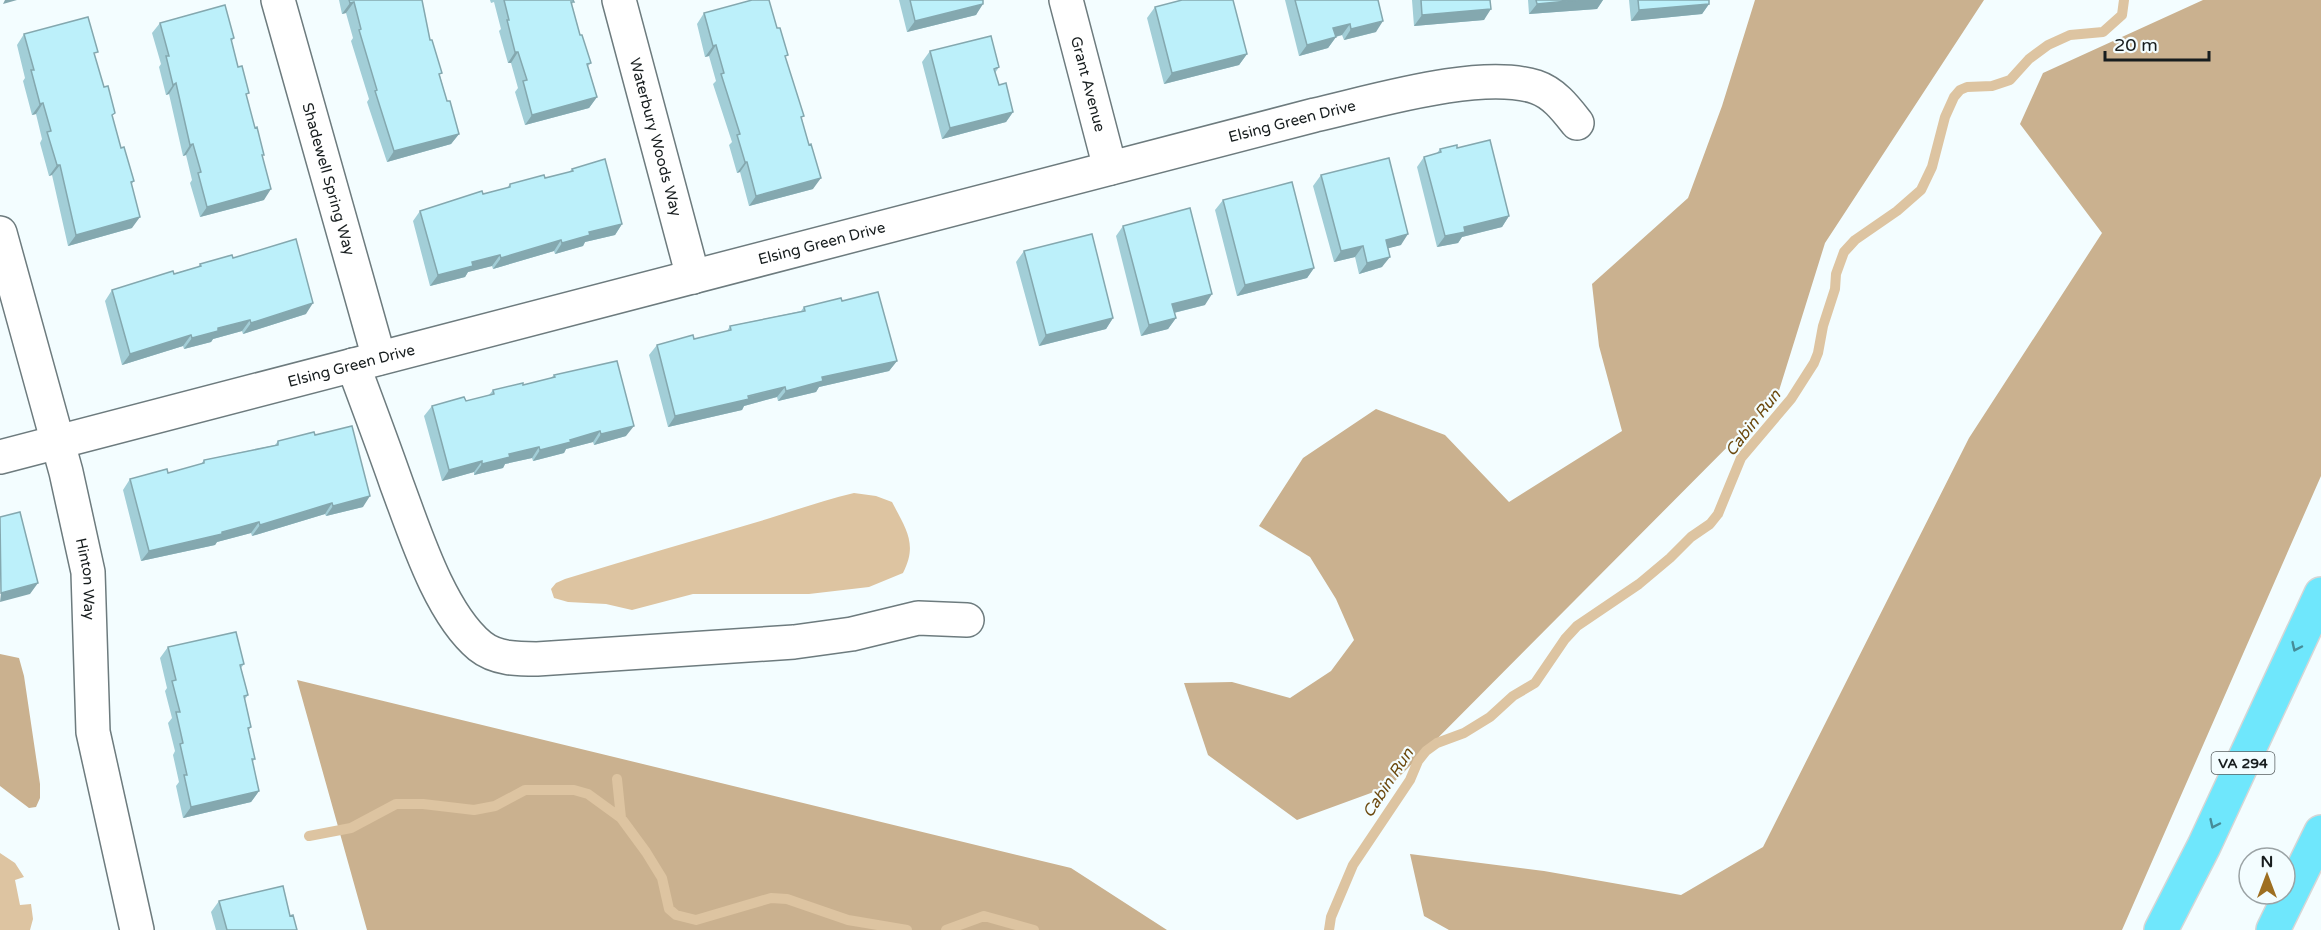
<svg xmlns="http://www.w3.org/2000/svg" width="2321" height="930" viewBox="0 0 2321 930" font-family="'Varela Round',sans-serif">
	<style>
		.forest { fill: #cab18f }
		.water { fill: #ddc4a1 }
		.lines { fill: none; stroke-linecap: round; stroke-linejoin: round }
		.stream { stroke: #ddc4a1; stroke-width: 10 }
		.minor-casing { stroke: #6d7b7e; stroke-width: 36 }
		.highway-casing { stroke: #d5d6d6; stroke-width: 36 }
		.minor { stroke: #fff; stroke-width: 33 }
		.highway { stroke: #6fe7fc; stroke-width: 33 }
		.wall { fill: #a2ced7 }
		.shaded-wall { fill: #84a8af }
		.building { fill: #bcf0fa; stroke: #84a8af; stroke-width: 1.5 }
		.oneway { stroke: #478c98 }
		.labels { text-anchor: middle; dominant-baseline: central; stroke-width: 4.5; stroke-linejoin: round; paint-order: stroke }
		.shield { fill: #f3fdff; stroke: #596062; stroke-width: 1.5 }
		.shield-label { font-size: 14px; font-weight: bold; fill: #171d1e }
		.street-label { font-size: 15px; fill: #171d1e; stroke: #f3fdff }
		.water-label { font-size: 16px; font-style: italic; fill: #6c490e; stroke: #f3fdff }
	</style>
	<rect width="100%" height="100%" fill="#f3fdff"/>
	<path class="forest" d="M1755,0H1984L1825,243L1777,397L1390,786L1297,820L1208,755L1184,683L1232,682L1290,698L1331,671L1354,640L1336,599L1310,557L1259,526L1303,458L1376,409L1445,435L1509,502L1622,431L1599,346L1592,284L1688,198L1722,106Z
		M2203,0H2321V476L2122,930H1449L1424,916L1410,854L1544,871L1681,895L1763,847L1969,438L2102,233L2020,124L2043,73Z
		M0,654L19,658L24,676L40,784V798L36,807L29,808L0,786Z
		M297,680L1071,868L1167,930H367Z"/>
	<path class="water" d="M854,493L876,496L892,502C906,529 918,544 903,573L869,587L809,594H693L632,610L606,604L568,602L554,598L551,589L556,583L565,579C632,558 699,539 767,519C796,510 824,500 854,493Z
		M0,853L15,863L24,877L15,880L20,905L31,904L33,919L30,930H0Z"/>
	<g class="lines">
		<path class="stream" d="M617,779L621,818
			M309,836L351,828L396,804H423L474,810L495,806L525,790H574L588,794L621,818L646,852L662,878L669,909L676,915L696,920L771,898L787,899L848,920L907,930
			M946,930L984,916L1034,930
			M1329,930L1331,917L1353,865L1410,780L1418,761L1426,751L1437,743L1464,733L1490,717L1513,696L1535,683L1565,639L1577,626L1639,584L1670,558L1691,537L1710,524L1718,514L1741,458L1791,399L1814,363L1818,353L1823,326L1835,289L1836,274L1844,252L1855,240L1897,211L1921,190L1932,167L1945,117L1954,97L1960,90L1967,87L1992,86L2010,80L2029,59L2048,45L2070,35L2103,32L2122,15L2124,0"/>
		<g class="minor-casing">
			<g id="minor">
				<path id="s1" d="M278,0L379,358"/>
				<path id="s2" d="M619,0L693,277"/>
				<path id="s3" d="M1066,0L1110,168"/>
				<path id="s4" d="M0,233L66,472L88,572L93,732L137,930"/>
				<path d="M353,365C368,405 383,445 397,485C415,533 440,613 480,646C496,659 518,659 537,659L794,642L852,634L918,618L967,620"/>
				<path id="s5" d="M0,457L1315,115C1373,102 1480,69 1536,87C1554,93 1566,109 1577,123"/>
			</g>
		</g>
		<g class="highway-casing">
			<path id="highway" d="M2161,930L2204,846L2321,594
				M2273,930L2321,832"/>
		</g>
		<use href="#minor" class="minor"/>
		<use href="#highway" class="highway"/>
	</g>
	<path class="wall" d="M339,0H422L430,40L447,101L459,134L451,144L387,162L367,102L369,99L351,41L353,38L346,13L342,14Z
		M490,0H573L572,5L580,35L591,63L588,66L597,97L589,108L525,125L515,92L518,88L511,63H508L499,31L501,29L494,2L491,3Z
		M899,0H983L976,15L907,32Z
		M1285,0H1378L1376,32L1344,40L1342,35L1336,37L1328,48L1299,56Z
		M1412,0H1490L1484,20L1414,26Z
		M1528,0H1603L1597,9L1529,14Z
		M1629,0H1709V4L1702,14L1631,21Z
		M1155,7L1247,54L1239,65L1164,84L1147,18Z
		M704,13L785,59L802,119L813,189L749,206L740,172L737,173L729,145L732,142L713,84L716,81L709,56L705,57L697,24Z
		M160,23L234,38L231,42L262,158L264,200L200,217L190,183L192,180L186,155L183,156L169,94L166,95L159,67L161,64L152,33Z
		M24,34L95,56L121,148L134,181L131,185L132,228L68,246L52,175L49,176L40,143L42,139L36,114L32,115L23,81L25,78L17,45Z
		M930,51L999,67L995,73L999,85L1013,112L1006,122L942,139L922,62Z
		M1457,148L1509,216L1502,227L1462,237L1458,243L1437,247L1417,167L1424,157L1437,153L1440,149Z
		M572,169L622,224L615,235L585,242L583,246L555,254L554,251L493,269L492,266L468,272L465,277L430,286L413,221L420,211L507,188L510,184L545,178L569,172Z
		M1321,175L1401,245L1388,248L1382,267L1359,274L1355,257L1334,262L1313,186Z
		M1223,200L1314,268L1307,278L1237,296L1215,210Z
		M1123,226L1205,305L1174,313L1176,318L1168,329L1141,336L1116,236Z
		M1024,251L1113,318L1106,329L1039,346L1016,262Z
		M233,258L306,314L243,334L242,331L213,339L211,342L184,349L183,346L122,365L105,301L112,290L198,267L200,264Z
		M842,301L897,361L889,371L819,387L816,392L778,401L777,397L744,406L742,410L668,427L649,355L657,345L694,339L727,331L730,326L801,311L804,307Z
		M554,375L626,436L594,445L593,442L566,449L564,453L533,461L532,458L505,464L503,468L474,475V472L442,481L424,416L432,406L466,401L489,395L493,390L523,385L551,378Z
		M315,435L363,507L326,516L325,514L252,536L251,533L217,542L215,545L141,561L123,490L130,479L168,473L201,464L204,460L275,445L278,441Z
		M168,647L244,664L241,668L248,695L245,699L251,727L248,731L255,759L252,762L259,791L251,802L183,818L176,786L179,782L173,755L175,751L168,723L172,718L165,691L167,688L160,658Z
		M219,901L290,916L297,930H216L211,912Z"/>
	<path class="shaded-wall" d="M5,0H17L3,4Z
		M1578,0H1603L1597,9L1529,14L1537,4Z
		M354,2L346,13L342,14L350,3Z
		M983,4L976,15L907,32L915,21Z
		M1709,4L1702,14L1631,21L1639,10Z
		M1491,9L1484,20L1414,26L1422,15Z
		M1383,21L1376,32L1344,40L1351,29Z
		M1350,24L1342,35L1326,39L1333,28Z
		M1336,37L1328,48L1299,56L1307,45Z
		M716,45L709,56L705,57L713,46Z
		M515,52H518L511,63H508Z
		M1247,54L1239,65L1164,84L1172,73Z
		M176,83L169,94L166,95L173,85Z
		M597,97L589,108L525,125L532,115Z
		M43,103L36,114L32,115L40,104Z
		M1013,112L1006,122L942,139L950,128Z
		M459,134L451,144L387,162L394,151Z
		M193,144L186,155L183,156L190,145Z
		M745,162H747L740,172L737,173Z
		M57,165H60L52,175L49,176Z
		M821,178L813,189L749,206L756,196Z
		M271,189L264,200L200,217L207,207Z
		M1509,216L1502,227L1462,237L1458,243L1437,247L1445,236L1464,227Z
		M140,217L132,228L68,246L76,235Z
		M622,224L615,235L585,242L583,246L555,254L562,243L589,232Z
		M1408,234L1401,245L1378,251L1386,240Z
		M561,240L554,251L493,269L501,258Z
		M1363,246L1355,257L1334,262L1341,251Z
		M500,255L492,266L468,272L465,277L430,286L438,275L472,262Z
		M1390,257L1382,267L1359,274L1367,263Z
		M1314,268L1307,278L1237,296L1245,285Z
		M1212,294L1205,305L1165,315L1172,304Z
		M313,303L306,314L243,334L251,323Z
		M1113,318L1106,329L1039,346L1046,335Z
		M1176,318L1168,329L1141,336L1149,325Z
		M250,320L242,331L213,339L211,342L184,349L192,338L218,328Z
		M191,335L183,346L122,365L130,354Z
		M897,361L889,371L819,387L816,392L778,401L786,391L822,377Z
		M785,387L777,397L744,406L742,410L668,427L675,416Z
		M634,426L626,436L594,445L601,434Z
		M600,431L593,442L566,449L564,453L533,461L540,450L570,440Z
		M539,447L532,458L505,464L503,468L474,475L482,464L509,454Z
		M482,461L474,472L442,481L449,470Z
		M370,496L363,507L326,516L333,506Z
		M332,503L325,514L252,536L260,525Z
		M259,522L251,533L217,542L215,545L141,561L149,551Z
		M38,583L30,594L0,602L1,593Z
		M259,791L251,802L183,818L191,807Z"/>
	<path class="building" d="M349,0H422L430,40H432L442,73L439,74L447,101H450L459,134L394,151L375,91L377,90L359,30L361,29L354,2L350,3Z
		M504,0H573L574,2H571L580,35H582L591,63L587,64L597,97L532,115L523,81L527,80L518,52H515L507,20H509Z
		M752,0H769L777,28H780L788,55L785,56L804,116L801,117L809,145L811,144L821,178L756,196L747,162H745L737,135L740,134L721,74L724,73L716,45L713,46L704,13Z
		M910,0H983V4L915,21Z
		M1182,0H1233L1247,54L1172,73L1155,7Z
		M1295,0H1378L1383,21L1351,29L1350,24L1333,28L1336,37L1307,45Z
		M1421,0H1490L1491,9L1422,15Z
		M1536,0H1578L1537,4Z
		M1638,0H1709V4L1639,10Z
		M225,5L234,38L231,39L238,67L242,66L249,93L246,94L255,128L257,127L264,155H262L271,189L207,207L198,173L201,172L193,144L190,145L176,83L173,85L166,56H169L160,23Z
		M88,17L98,52L94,53L104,87L108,86L115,113L112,115L121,148L124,147L134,181L131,182L140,217L76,235L60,165H57L47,132L51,131L43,103L40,104L31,70H34L24,34Z
		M991,36L999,67L994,69L999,85L1006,83L1013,112L950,128L930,51Z
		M1490,140L1509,216L1464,227L1465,232L1445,236L1424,157L1441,152L1440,149L1457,145V148Z
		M1389,158L1408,234L1386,240L1390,257L1367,263L1363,246L1341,251L1321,175Z
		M605,159L622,224L589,232L590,235L562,243L561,240L501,258L500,255L472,262L473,266L438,275L420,211L482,191L483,194L510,187V184L544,175L545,178L573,171L572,169Z
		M1292,182L1314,268L1245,285L1223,200Z
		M1190,208L1212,294L1172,304L1176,318L1149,325L1123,226Z
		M1092,234L1113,318L1046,335L1024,251Z
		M296,239L313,303L251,323L250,320L218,328V331L192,338L191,335L130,354L112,290L173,271L174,274L201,266L200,264L232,255L233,258Z
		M878,292L897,361L822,377L823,381L786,391L785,387L748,396L749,399L675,416L657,345L693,335L694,339L731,330L730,326L805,311L804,307L841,298L842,301Z
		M617,361L634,426L601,434L600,431L570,440L571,442L540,450L539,447L509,454L510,457L482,464V461L449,470L432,406L464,397L466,401L494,394L493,390L523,383V385L555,377L554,375Z
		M352,426L370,496L333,506L332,503L260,525L259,522L222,532V534L149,551L130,479L167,469L168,473L204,463V460L278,445V441L314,432L315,435Z
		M20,512L38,583L1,593L0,517Z
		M236,632L244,664L240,665L248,695L244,696L251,727L248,728L255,759H252L259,791L191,807L184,775H187L180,744L183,743L176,712H180L172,681L176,680L168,647Z
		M283,886L290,916L293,915L297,930H227L219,901Z"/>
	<defs><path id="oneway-chevron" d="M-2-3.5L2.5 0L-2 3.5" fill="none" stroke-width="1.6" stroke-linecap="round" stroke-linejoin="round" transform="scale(1.5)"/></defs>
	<g class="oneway">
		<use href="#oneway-chevron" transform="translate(2296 647) rotate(115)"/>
		<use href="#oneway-chevron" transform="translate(2214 824) rotate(115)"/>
	</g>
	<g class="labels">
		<rect class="shield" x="2211.5" y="752" width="63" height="22" rx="4.5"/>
		<g class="shield-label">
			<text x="2243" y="763">VA 294</text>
		</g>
		<g class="street-label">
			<text stroke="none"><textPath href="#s3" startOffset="87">Grant Avenue</textPath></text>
			<text stroke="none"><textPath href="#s5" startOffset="1335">Elsing Green Drive</textPath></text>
			<text stroke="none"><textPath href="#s2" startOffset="142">Waterbury Woods Way</textPath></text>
			<text stroke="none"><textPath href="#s1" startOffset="186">Shadewell Spring Way</textPath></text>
			<text stroke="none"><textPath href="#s5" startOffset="849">Elsing Green Drive</textPath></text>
			<text stroke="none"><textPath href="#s5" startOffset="363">Elsing Green Drive</textPath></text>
			<text stroke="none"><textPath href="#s4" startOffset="357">Hinton Way</textPath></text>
		</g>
		<g class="water-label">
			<text transform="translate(1753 423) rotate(-52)">Cabin Run</text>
			<text transform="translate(1388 783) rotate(-57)">Cabin Run</text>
		</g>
	</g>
	<g transform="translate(2267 876)"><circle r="28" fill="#f3fdff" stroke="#9ba3a5" stroke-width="1.5"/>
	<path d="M0-4.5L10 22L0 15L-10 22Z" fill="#9e6f21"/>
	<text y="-9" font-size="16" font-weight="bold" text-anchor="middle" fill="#171d1e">N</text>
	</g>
	<path d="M2105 51v9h104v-9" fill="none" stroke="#171d1e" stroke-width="3"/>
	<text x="2114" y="51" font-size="18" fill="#171d1e" stroke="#f3fdff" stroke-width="4.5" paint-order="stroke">20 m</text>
</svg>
